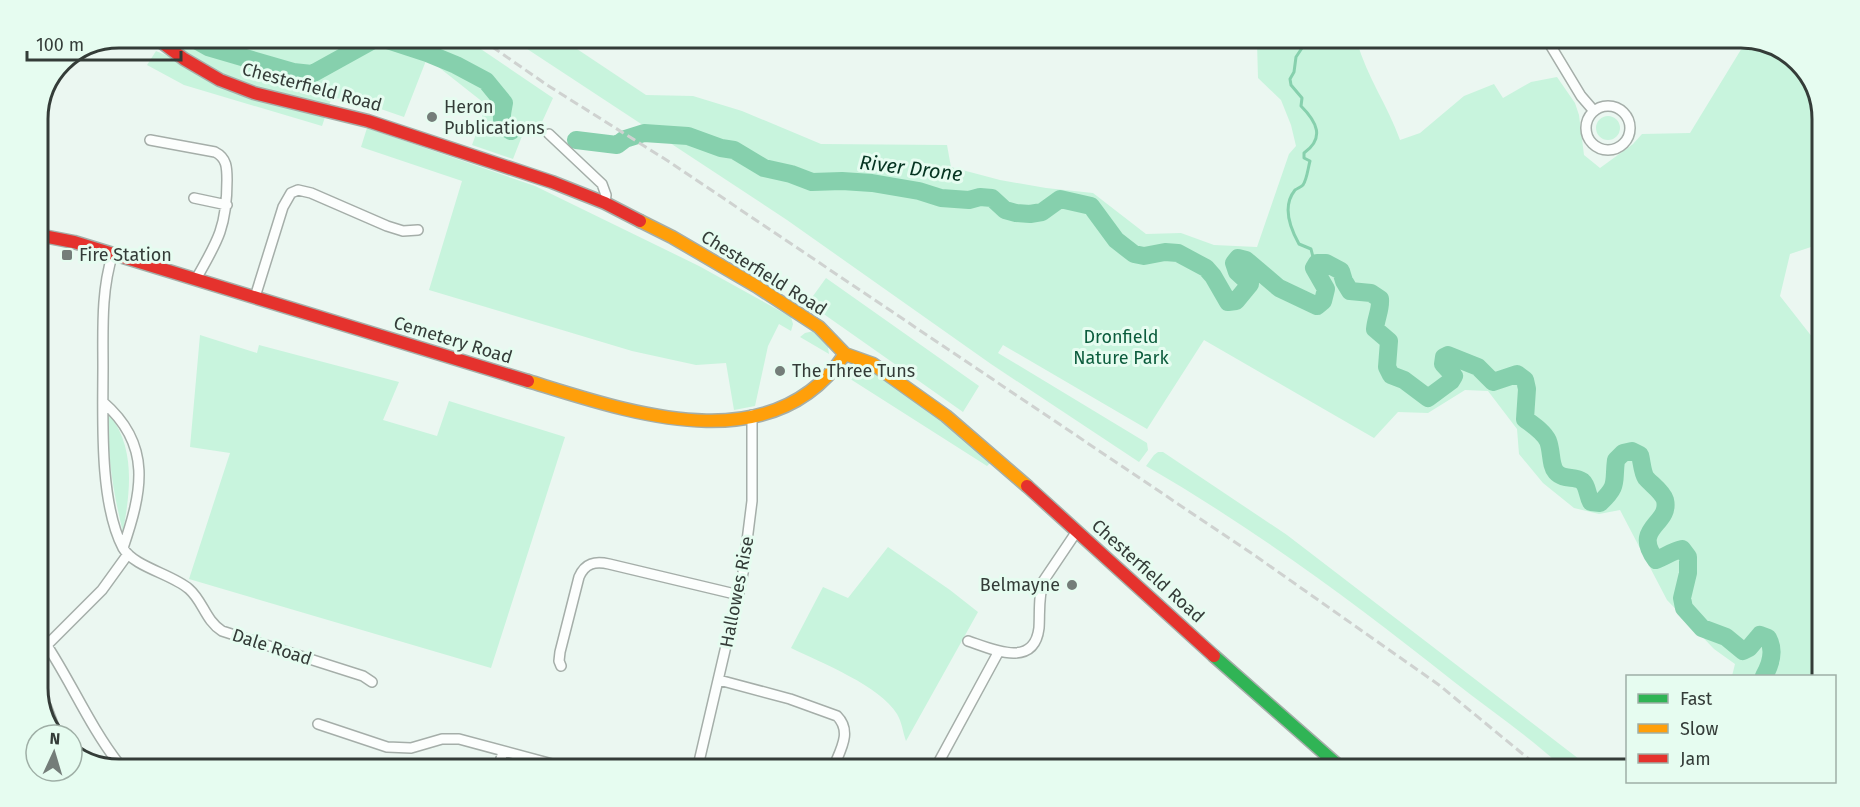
<svg xmlns="http://www.w3.org/2000/svg" width="1860" height="807" viewBox="0 0 1860 807" font-family="'Fira Sans',sans-serif">
	<style>
		.green { fill: #c8f4dd }
		.lines { fill: none; stroke-linecap: round; stroke-linejoin: round }
		.stream { stroke: #86d0ad; stroke-width: 3 }
		.river { stroke: #86d0ad; stroke-width: 18 }
		.street-casing { stroke: #a5aea9; stroke-width: 12 }
		.fast-casing { stroke: #a5aea9; stroke-width: 15 }
		.slow-casing { stroke: #a5aea9; stroke-width: 15 }
		.jam-casing { stroke: #a5aea9; stroke-width: 15 }
		.street { stroke: #fcfefd; stroke-width: 9 }
		.fast { stroke: #30b455; stroke-width: 12 }
		.slow { stroke: #ff9f0a; stroke-width: 12 }
		.jam { stroke: #e5322d; stroke-width: 12 }
		.rail { stroke: #cfd2d0; stroke-width: 3; stroke-dasharray: 9 4.5; stroke-linecap: butt }
		.poi-dot { fill: #747d79; stroke: #e6fcf0; stroke-width: 2 }
		.labels { text-anchor: middle; dominant-baseline: central; stroke-width: 6; stroke-linejoin: round; paint-order: stroke }
		.street-label { font-size: 18px; fill: #343c38; stroke: #e6fcf0 }
		.poi-label { font-size: 18px; fill: #343c38; stroke: #e6fcf0; text-anchor: start }
		.park-label { font-size: 18px; fill: #0c5c3d; stroke: #e6fcf0 }
		.water-label { font-size: 20px; font-style: italic; fill: #053421; stroke: #e6fcf0 }
		.rim { fill: none; stroke: #343c38; stroke-width: 3 }
	</style>
	<rect width="100%" height="100%" fill="#ebf7f1"/>
	<path class="green" d="M186,38H203L211,42L214,38L466,39L553,98L542,122L524,131L513,159L472,145L482,118L484,103L427,58L404,117L375,107L332,97L322,126L184,85L147,65L156,51L175,59Z
		M512,39H562L646,95L693,96L742,111L821,144L947,145L951,167L1000,180L1046,188L1093,193L1146,234L1181,233L1214,245L1257,247L1289,154L1296,146L1291,125L1281,100L1258,78L1257,42H1357C1367,77 1388,106 1400,140L1420,133L1464,96L1494,84L1503,98L1531,82L1557,77L1575,103L1579,115L1584,155L1600,168L1633,144L1642,134L1690,133L1745,43L1772,44L1806,70L1822,113L1821,248L1814,246L1790,254L1780,296L1820,347L1817,676H1732L1735,664L1714,649L1667,600L1620,510L1599,514L1574,508L1543,483L1519,454L1517,429L1488,391L1465,390L1428,413L1398,412L1374,438L1204,340L1147,429L1003,345L998,353L1147,443L1148,450L1139,462L991,364L787,220Z
		M1596 128a12 12 0 1 1 24 0a12 12 0 1 1-24 0Z
		M367,128L535,186L699,266L791,317L793,324L791,331L779,324L768,346L755,406L734,410L726,363L696,365L632,351L429,290L462,181L361,147Z
		M826,278L979,386L963,412L808,303Z
		M814,331L828,347L829,354L800,337L805,333Z
		M200,335L257,353L259,345L399,382L383,420L437,436L449,401L565,437L491,668L189,579L230,453L190,447Z
		M860,366C903,381 956,433 990,463L987,466L844,375L852,368Z
		M107,415H110C136,450 130,492 123,532C113,493 108,456 107,415Z
		M1158,452H1163L1287,535L1592,769H1564C1530,737 1490,710 1453,681C1355,603 1255,529 1146,466L1154,455Z
		M888,547L950,590L978,612L906,741C903,733 902,722 897,714C880,686 822,663 791,648L823,587L848,598Z"/>
	<g class="lines">
		<path class="stream" d="M1306,42L1296,57L1294,72L1290,79L1291,85L1302,98L1301,106C1317,122 1325,138 1304,153V158L1310,161C1308,168 1307,179 1303,185C1301,187 1298,188 1295,190C1282,206 1290,228 1299,244L1311,249L1313,257L1317,263"/>
		<path class="river" d="M192,38L208,47L293,72L312,74L377,38
			M381,38L427,53L456,65L486,81L504,103C502,114 498,125 511,131
			M576,140L617,145L625,139L644,133L688,136L721,148L734,150L764,168L791,174L812,182L842,181L872,183L919,191L941,198L969,200L980,197L992,198L1005,210L1016,213L1030,214L1042,212L1060,199L1091,206L1116,240L1134,254L1144,256L1165,252L1178,253L1206,268L1213,276L1228,302L1236,301L1250,284L1237,272L1234,263L1238,258L1246,260L1279,288L1317,306L1323,301L1326,289L1314,268L1317,263H1326L1341,271L1344,281L1350,291L1371,293L1380,299C1381,309 1376,318 1375,329L1389,341L1387,367L1391,375L1404,380L1428,398L1451,381L1454,376L1443,364L1444,357L1448,355L1478,367L1493,382L1517,374L1525,380L1527,389L1525,419C1533,425 1544,432 1548,441C1552,451 1550,465 1556,472C1563,480 1575,476 1582,481C1588,486 1587,495 1591,502L1600,503C1619,485 1613,483 1616,460L1623,453L1632,451L1640,455C1642,462 1642,472 1646,478C1652,485 1662,491 1665,500C1671,525 1631,527 1656,560C1665,557 1672,551 1682,549L1688,557V573L1682,598L1684,608L1702,628L1726,637L1743,651L1749,648L1760,635L1768,638C1775,651 1771,664 1764,676"/>
		<g class="street-casing">
			<path id="street" d="M1549,43L1581,96L1594,111
				M1586 128a22 22 0 1 1 44 0a22 22 0 1 1-44 0Z
				M549,134L602,184L606,195L605,203
				M150,140L215,152C227,158 227,168 227,180C227,226 218,241 196,279
				M194,198L227,205
				M113,253C101,290 103,329 103,367C103,418 99,502 123,548C134,567 172,574 189,589C203,601 205,620 222,631L363,676L372,682
				M255,297L283,207L291,193L298,190L311,193L387,226L403,231L418,230
				M103,402C153,445 142,492 123,548
				M38,632C68,674 87,723 119,764
				M968,641C992,649 1034,669 1039,628C1040,612 1038,596 1044,580L1077,531
				M47,645L102,590L128,554
				M561,666L559,661L560,652L579,577C585,563 595,561 609,564L739,595
				M719,680L790,699L837,716C852,731 841,749 834,766
				M38,695L46,706L57,735
				M318,724L387,747L411,748L442,739H459L556,765
				M499,765L503,752
				M698,766L743,573L752,501V415
				M936,767L999,651"/>
		</g>
		<g class="fast-casing">
			<path id="fast" d="M1214,656L1341,768"/>
		</g>
		<g class="slow-casing">
			<path id="slow" d="M640,221L672,237L756,286L819,327L845,354L873,364L946,416L1027,486
				M528,381C629,412 772,464 845,354"/>
		</g>
		<g class="jam-casing">
			<path id="jam" d="M156,38L184,59L220,80L254,93L368,121L552,182L605,203L640,221
				M38,235L74,242L528,381
				M1027,486L1214,656"/>
		</g>
		<use href="#street" class="street"/>
		<use href="#fast" class="fast"/>
		<use href="#slow" class="slow"/>
		<use href="#jam" class="jam"/>
		<path class="rail" d="M481,39L547,85L668,161L1257,557L1439,685L1541,769"/>
	</g>
	<g class="poi-dot">
		<circle cx="432" cy="117" r="6"/>
		<rect x="61" y="249" width="12" height="12" rx="3"/>
		<circle cx="780" cy="371" r="6"/>
		<circle cx="1072" cy="585" r="6"/>
	</g>
	<g class="labels">
		<g class="street-label">
			<text transform="translate(312 87) rotate(15)">Chesterfield Road</text>
			<text transform="translate(764 273) rotate(32)">Chesterfield Road</text>
			<text transform="translate(453 340) rotate(17)">Cemetery Road</text>
			<text transform="translate(1148 571) rotate(42)">Chesterfield Road</text>
			<text transform="translate(737 592) rotate(-79)">Hallowes Rise</text>
			<text transform="translate(272 647) rotate(18)">Dale Road</text>
		</g>
		<g class="poi-label">
			<text x="444" y="107">Heron<tspan x="444" dy="21">Publications</tspan></text>
			<text x="79" y="255">Fire Station</text>
			<text x="792" y="371">The Three Tuns</text>
			<text x="1060" y="585" text-anchor="end">Belmayne</text>
		</g>
		<g class="park-label">
			<text x="1121" y="337">Dronfield<tspan x="1121" dy="21">Nature Park</tspan></text>
		</g>
		<g class="water-label">
			<text transform="translate(911 168) rotate(7)">River Drone</text>
		</g>
	</g>
	<path d="M0 0H1860V807H0ZM119 48H1741A71 71 0 0 1 1812 119V688A71 71 0 0 1 1741 759H119A71 71 0 0 1 48 688V119A71 71 0 0 1 119 48Z" fill="#e6fcf0" fill-rule="evenodd"/>
	<path class="rim" d="M119 48H1741A71 71 0 0 1 1812 119V688A71 71 0 0 1 1741 759H119A71 71 0 0 1 48 688V119A71 71 0 0 1 119 48Z"/>
	<rect x="1626" y="675" width="210" height="108" fill="#e6fcf0" stroke="#9fafa6" stroke-width="1.5"/>
	<rect x="1638" y="694" width="30" height="9" fill="#30b455" stroke="#9fafa6" stroke-width="1.5"/>
	<text x="1680" y="705" font-size="18" fill="#343c38">Fast</text>
	<rect x="1638" y="724" width="30" height="9" fill="#ff9f0a" stroke="#9fafa6" stroke-width="1.5"/>
	<text x="1680" y="735" font-size="18" fill="#343c38">Slow</text>
	<rect x="1638" y="754" width="30" height="9" fill="#e5322d" stroke="#9fafa6" stroke-width="1.5"/>
	<text x="1680" y="765" font-size="18" fill="#343c38">Jam</text>
	<g transform="translate(54 753) rotate(4)"><circle r="28" fill="#e6fcf0" stroke="#9fafa6" stroke-width="1.5"/>
	<path d="M0-4.5L10 22L0 15L-10 22Z" fill="#747d79"/>
	<text y="-9" font-size="16" font-weight="bold" text-anchor="middle" fill="#343c38">N</text>
	</g>
	<path d="M27 51v9h154v-9" fill="none" stroke="#343c38" stroke-width="3"/>
	<text x="36" y="51" font-size="18" fill="#343c38" stroke="#e6fcf0" stroke-width="4.5" paint-order="stroke">100 m</text>
</svg>
